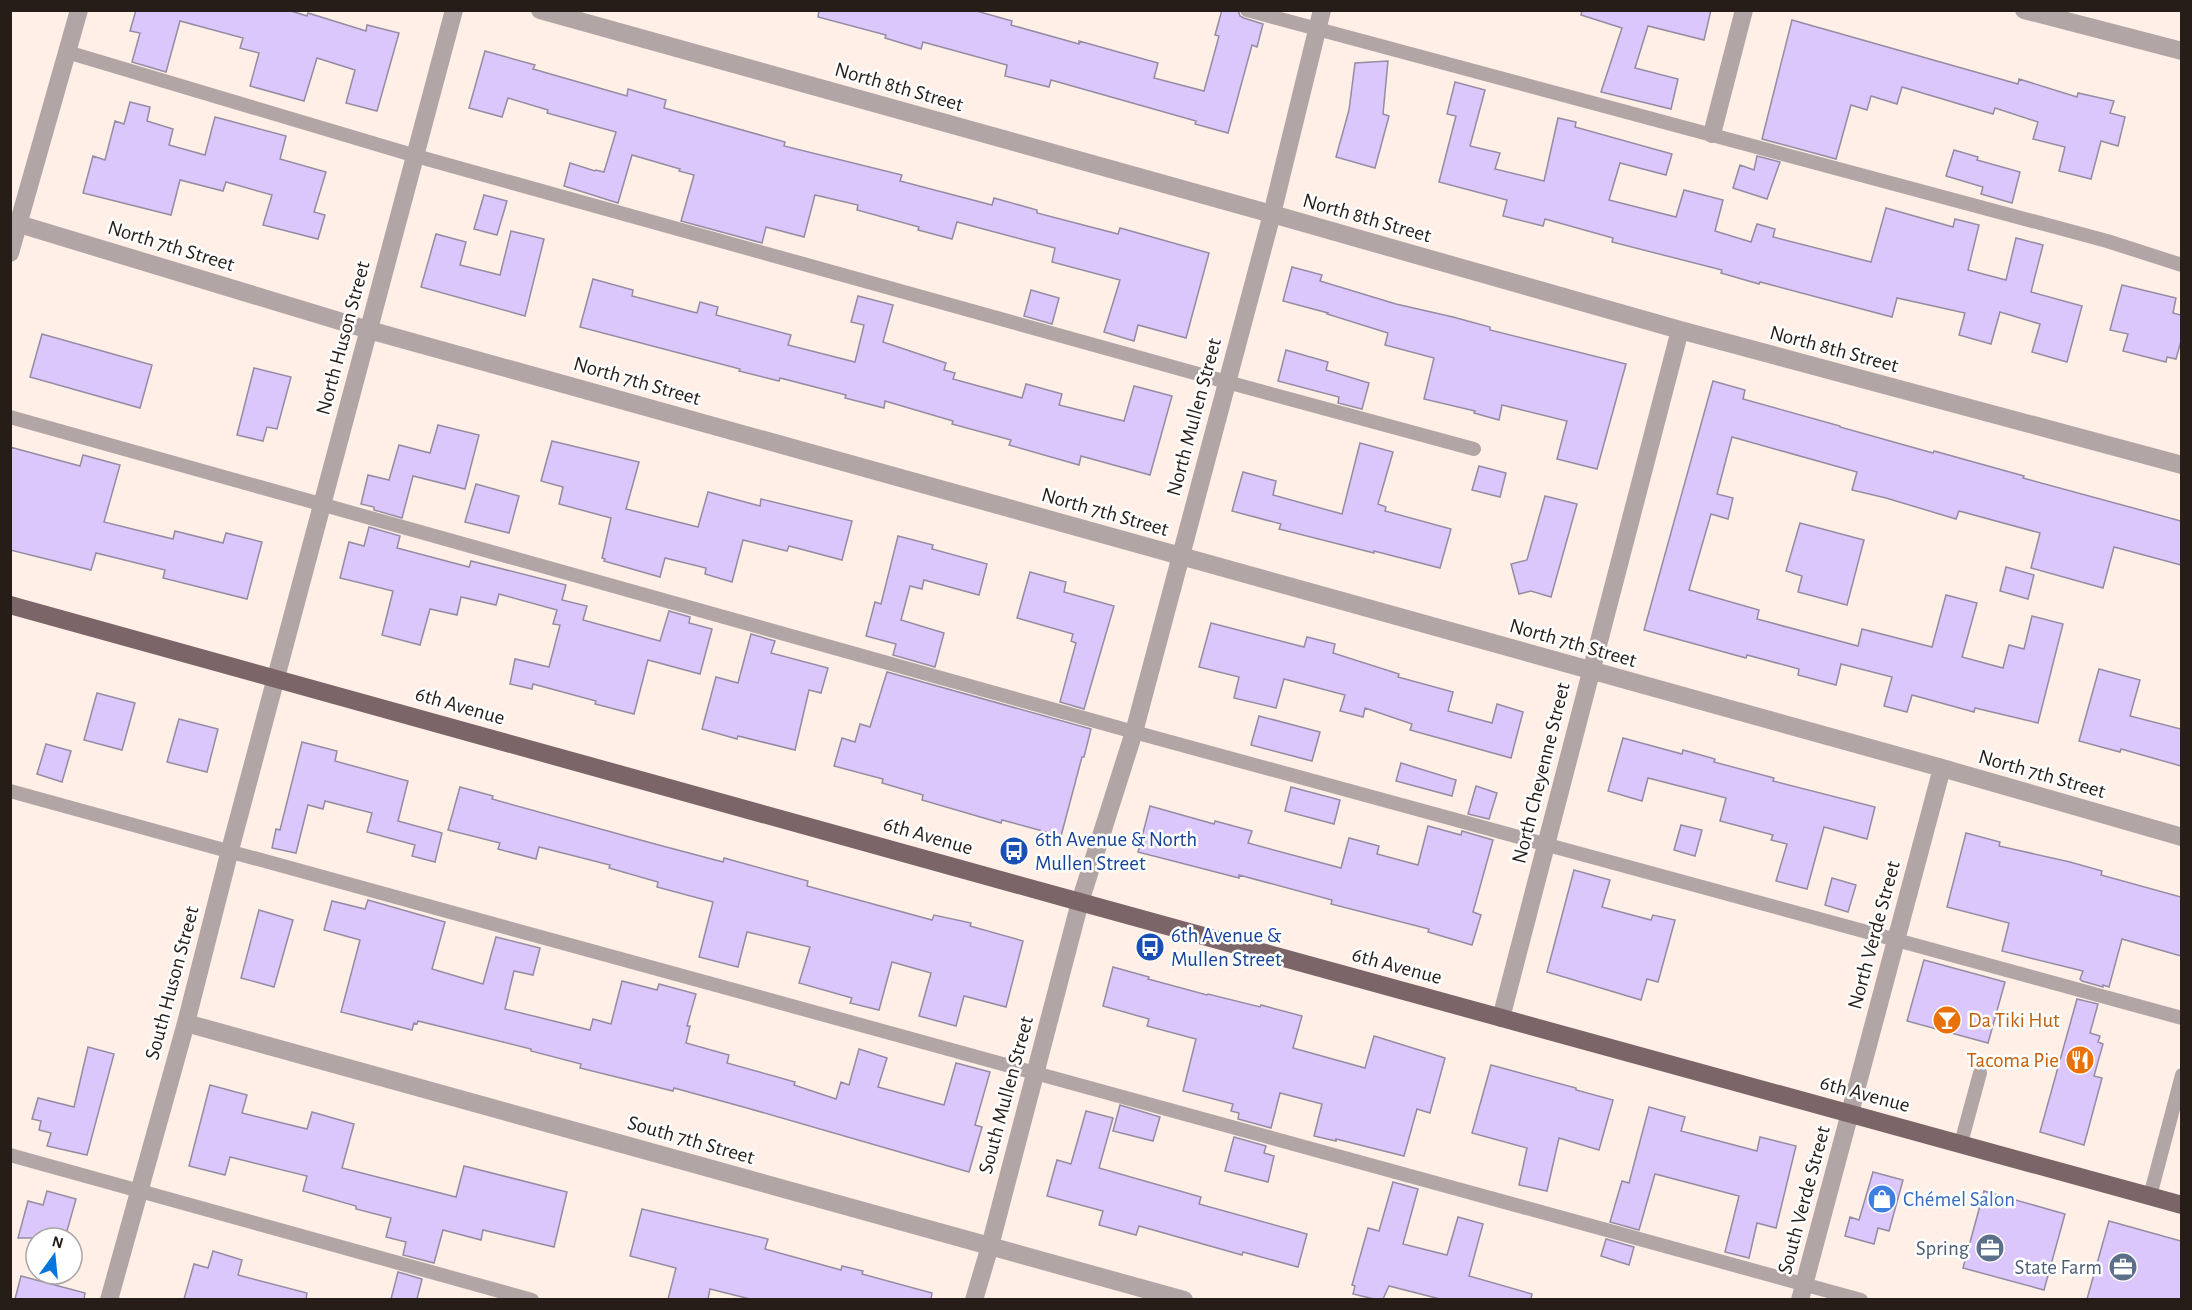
<svg xmlns="http://www.w3.org/2000/svg" width="2192" height="1310" viewBox="0 0 2192 1310" font-family="'Alegreya Sans',sans-serif">
	<style>
		.building { fill: #dbc7fc; stroke: #948ca3; stroke-width: 1.5 }
		.lines { fill: none; stroke-linecap: round; stroke-linejoin: round }
		.service { stroke: #b2a5a6; stroke-width: 14 }
		.minor { stroke: #b2a5a6; stroke-width: 18 }
		.tertiary { stroke: #b2a5a6; stroke-width: 18 }
		.primary { stroke: #7c6568; stroke-width: 18 }
		.labels { text-anchor: middle; dominant-baseline: central; stroke-width: 5; stroke-linejoin: round; paint-order: stroke }
		.street-label { font-size: 21px; fill: #261d18; stroke: #fff }
		.transit-label { font-size: 21px; fill: #164399; stroke: #fff; text-anchor: start }
		.food-label { font-size: 21px; fill: #c56008; stroke: #fff; text-anchor: start }
		.shop-label { font-size: 21px; fill: #366cbe; stroke: #fff; text-anchor: start }
		.service-label { font-size: 21px; fill: #4e5e75; stroke: #fff; text-anchor: end }
	</style>
	<rect width="100%" height="100%" fill="#ffefe6"/>
	<path class="building" d="M136,10H288L307,16L308,13L366,31L367,25L399,33L377,111L346,103L355,70L317,58L304,101L250,86L259,53L240,48L243,38L180,21L166,72L132,62L140,33L130,31Z
		M819,10H973L1012,21L1011,25L1079,44V41L1158,63L1154,78L1204,91L1219,36L1215,35L1222,10H1238L1240,16L1244,18L1263,24L1257,47L1252,45L1228,133L1195,124L1196,121L1051,80L1049,87L1005,76L1007,65L923,42L921,49L885,38L886,35L818,17Z
		M1582,10H1711L1704,40L1648,26L1635,68L1678,79L1671,109L1601,92L1622,28L1581,15Z
		M1792,20L2018,84L2019,79L2077,97L2078,93L2114,101L2110,113L2125,117L2118,146L2101,141L2091,179L2059,171L2065,147L2033,139L2038,122L1995,108L1993,114L1902,87L1897,104L1871,96L1867,110L1851,105L1836,159L1762,139Z
		M485,51L535,65L533,69L627,96L628,89L666,100L664,108L785,142L784,146L902,175L900,181L992,205L994,198L1037,210V213L1118,234L1120,228L1209,253L1186,338L1138,325L1134,341L1104,332L1120,280L1052,262L1055,248L957,222L952,239L918,230L919,227L857,210L858,205L815,195L804,237L766,227L762,243L681,221L694,175L679,171L680,169L632,155L618,203L564,186L570,163L595,171L596,170L604,172L616,132L547,113L548,110L508,98L502,117L469,108Z
		M1388,61L1383,114L1389,116L1375,168L1336,157L1349,110L1355,63Z
		M1455,82L1485,90L1470,146L1500,153L1495,169L1544,181L1558,118L1576,122L1575,127L1672,154L1666,175L1620,163L1609,200L1676,217L1684,190L1723,200L1715,231L1751,242L1757,224L1775,229L1773,237L1871,262L1886,208L1953,227L1955,219L1979,225L1968,270L2006,280L2016,238L2043,245L2031,292L2082,306L2067,362L2032,352L2040,324L2000,312L1991,344L1959,335L1965,313L1897,298L1892,317L1760,282L1759,284L1721,273L1722,270L1612,242L1613,238L1545,219L1543,226L1503,216L1507,200L1439,182L1456,116L1447,114Z
		M130,102L150,107L147,121L173,129L169,145L205,155L215,117L286,136L280,159L326,172L314,212L325,215L318,239L263,225L272,195L226,182L223,191L180,180L171,215L83,193L93,156L105,160L115,121L124,124Z
		M1954,150L1978,157L1977,160L2020,172L2012,203L1981,194L1983,187L1946,176Z
		M1757,156L1780,162L1767,199L1733,188L1740,165L1754,170Z
		M484,195L507,201L497,235L474,229Z
		M511,231L544,239L525,316L421,287L436,234L466,242L460,265L500,275Z
		M1292,267L1322,275L1320,281L1396,304L1453,317L1490,327V330L1626,364L1597,469L1557,459L1567,421L1502,405L1499,420L1474,413L1475,411L1424,399L1434,358L1385,345L1388,333L1327,314L1328,313L1283,301Z
		M593,279L633,290L632,296L697,313L700,302L718,307L716,315L791,335L788,345L855,362L864,325L851,322L858,296L893,305L883,342L946,363L944,370L955,373L953,379L1022,398L1026,384L1062,394L1059,405L1124,421L1134,386L1172,396L1150,475L1081,456L1079,465L1009,445L1011,440L952,424L953,421L885,401L884,408L845,398L846,395L780,378L779,381L739,371L740,369L580,327Z
		M2122,285L2176,298L2173,313L2181,315V341L2176,359L2167,357L2166,362L2123,351L2128,334L2110,330Z
		M1031,290L1059,298L1052,324L1024,316Z
		M42,334L152,365L140,408L30,377Z
		M1286,350L1328,362L1326,370L1369,383L1362,409L1338,403L1339,397L1278,381Z
		M254,368L291,377L277,429L267,427L263,441L237,435Z
		M1713,381L1745,390L1743,399L1840,426V427L1933,453L1934,451L2024,476L2023,478L2181,521V565L2114,547L2103,588L2031,568L2040,533L1959,511L1956,519L1886,498L1852,490L1857,472L1732,437L1717,494L1733,498L1728,519L1711,514L1689,590L1759,610L1757,619L1858,646L1862,629L1932,647L1946,595L1977,603L1962,657L2003,668L2009,645L2024,649L2032,616L2063,624L2038,723L1975,708L1974,712L1912,695L1907,712L1884,706L1892,677L1841,664L1836,685L1798,675L1799,669L1747,655L1746,658L1644,630Z
		M438,425L479,435L465,489L413,476L402,518L374,510V507L361,504L368,475L389,480L399,445L430,453Z
		M552,441L639,462L626,509L698,527L708,492L760,506L761,499L852,521L842,560L789,546L787,551L743,540L732,582L705,574L706,568L665,558L660,577L604,561L605,559L602,558L611,518L559,504L563,487L541,481Z
		M1360,443L1393,452L1378,504L1386,507L1385,511L1451,529L1440,568L1374,551V553L1279,529L1281,524L1232,511L1243,472L1276,481L1273,495L1342,514Z
		M10,447L80,466L83,455L120,465L104,522L173,539L175,531L223,543L226,533L262,542L247,599L163,578L165,570L96,553L91,570L10,550Z
		M1479,466L1506,473L1500,497L1472,490Z
		M476,484L519,496L509,533L465,522Z
		M1545,496L1577,504L1551,597L1531,591L1519,594L1511,564L1527,560Z
		M1800,523L1864,540L1847,605L1798,592L1802,576L1786,571Z
		M369,527L400,536L397,548L469,567L471,561L566,585L562,600L587,606L583,620L660,641L669,611L690,617L689,623L712,629L700,674L648,660L634,714L595,704L596,701L533,684L532,689L510,684L515,659L549,667L560,625L553,624L557,610L499,594L496,605L461,597L457,615L430,609L420,645L382,635L393,591L340,578L349,542L364,546Z
		M898,536L933,545L932,549L987,564L979,595L924,580L922,589L910,586L901,620L944,633L935,667L893,655L896,644L866,636L875,602L881,604Z
		M2006,567L2034,575L2028,599L2000,591Z
		M1030,572L1066,582L1064,592L1114,606L1084,709L1060,702L1076,643L1071,641L1073,634L1017,618Z
		M1211,623L1304,647L1307,637L1335,644L1333,653L1399,674L1398,677L1453,692L1448,711L1492,723L1497,704L1523,712L1511,758L1410,730L1412,724L1365,708L1363,717L1340,711L1345,695L1284,679L1276,708L1234,698L1239,677L1199,667Z
		M751,634L775,641L771,653L828,668L821,693L809,690L795,750L738,736L737,739L702,729L716,677L738,683Z
		M2099,669L2140,680L2130,716L2181,729V766L2121,749L2120,752L2079,741Z
		M887,672L1091,729L1084,757H1082L1061,836L1002,820L1001,823L922,800L923,795L882,783L883,779L834,766L842,738L855,742L860,724L870,727Z
		M97,693L135,703L122,750L84,740Z
		M1259,716L1320,732L1312,761L1251,745Z
		M179,719L218,729L207,772L167,762Z
		M1623,738L1682,754L1683,750L1715,759L1714,762L1774,778L1773,781L1875,807L1867,839L1824,827L1807,889L1776,881L1787,844L1771,840L1773,835L1720,821L1726,798L1648,778L1642,801L1608,791Z
		M302,742L337,751L335,761L408,781L398,821L442,833L435,862L412,856L415,845L367,832L372,813L325,801L323,809L308,805L296,853L272,848L276,829L280,830Z
		M46,744L71,751L62,782L37,774Z
		M1401,763L1456,780L1452,796L1396,781Z
		M1476,786L1497,793L1489,819L1468,814Z
		M460,787L493,796L492,799L655,844L723,862L724,858L808,881L807,886L932,920L934,915L971,923L970,926L1023,941L1006,1007L964,996L956,1026L919,1016L931,973L892,962L879,1010L850,1003L852,998L799,983L810,947L747,932L738,967L699,957L713,902L657,887L658,882L609,868L610,865L539,847L536,859L498,849L500,843L448,830Z
		M1291,787L1340,800L1334,824L1285,811Z
		M1150,806L1214,824L1215,821L1252,831L1248,843L1341,868L1349,838L1379,846L1377,854L1418,865L1428,826L1461,835L1462,831L1493,840L1473,912L1481,915L1472,945L1428,932L1429,929L1331,904L1332,900L1239,875V878L1138,852Z
		M1681,825L1702,830L1695,856L1674,850Z
		M1966,833L2000,842L1999,846L2070,862L2102,871L2101,875L2181,897V956L2122,939L2109,987L2103,985V987L2082,981L2080,979L2083,971L2002,951L2009,923L1947,907Z
		M1574,870L1610,880L1602,907L1651,920L1653,915L1675,920L1658,982L1647,979L1641,1000L1547,972Z
		M1832,878L1856,885L1848,912L1825,905Z
		M368,900L445,922L432,969L483,984L496,937L540,948L533,975L514,971L505,1009L590,1030L593,1019L611,1024L622,981L657,990L659,984L696,994L687,1026H690L686,1043L729,1055L727,1063L795,1082L794,1085L836,1099L841,1082L849,1085L859,1049L887,1058L878,1087L944,1105L956,1063L990,1072L975,1125L982,1127L969,1172L747,1108L674,1088L673,1091L580,1068L581,1064L531,1051V1049L418,1021L417,1024L414,1023L412,1030L341,1012L360,940L324,930L332,901L365,909Z
		M259,910L293,920L274,987L241,978Z
		M1924,960L2005,982L1988,1043L1907,1021Z
		M1113,967L1149,977L1148,979L1207,995L1208,994L1260,1007L1261,1005L1302,1016L1293,1048L1365,1068L1374,1036L1445,1058L1430,1113L1417,1109L1404,1156L1336,1139V1141L1314,1136L1322,1104L1280,1093L1271,1128L1238,1119L1239,1113L1231,1111L1233,1104L1183,1091L1196,1039L1147,1026L1149,1019L1103,1006Z
		M2077,999L2098,1004L2090,1033L2100,1036L2098,1042L2103,1044L2094,1076L2102,1078L2084,1145L2040,1132Z
		M88,1047L114,1054L87,1155L47,1146L51,1133L39,1130L41,1121L32,1119L38,1098L74,1107Z
		M1491,1065L1576,1088V1090L1613,1100L1599,1150L1559,1138L1547,1191L1519,1185L1527,1148L1472,1133Z
		M210,1085L247,1095L242,1113L307,1129L312,1112L354,1124L342,1168L456,1197L464,1166L567,1192L554,1247L483,1230L481,1240L443,1230L434,1263L403,1255L406,1242L386,1237L391,1218L356,1209V1206L303,1191L307,1176L230,1157L225,1175L189,1166Z
		M1120,1105L1160,1117L1153,1141L1113,1131Z
		M1649,1107L1685,1117L1681,1131L1757,1151L1760,1137L1796,1146L1776,1228L1757,1223L1749,1258L1725,1252L1739,1196L1655,1174L1639,1230L1610,1222L1622,1181L1629,1183Z
		M1086,1111L1113,1118L1099,1168L1201,1197L1199,1204L1307,1234L1298,1267L1243,1252L1242,1255L1139,1226L1136,1235L1099,1225L1103,1211L1047,1196L1057,1160L1071,1164Z
		M1234,1137L1266,1146L1264,1153L1274,1156L1268,1182L1225,1171Z
		M1873,1172L1903,1180L1889,1231L1878,1228L1874,1244L1845,1236L1850,1217L1859,1220Z
		M1393,1182L1418,1189L1403,1244L1447,1255L1458,1217L1483,1224L1469,1276L1532,1294L1531,1299H1440L1389,1286L1383,1299H1374L1353,1294L1355,1286L1352,1285L1368,1228L1379,1231Z
		M47,1191L76,1199L65,1238H18L28,1201L43,1205Z
		M1984,1191L2065,1214L2044,1290L1963,1268Z
		M642,1209L768,1239L765,1249L841,1270L842,1266L863,1271L862,1274L932,1293L931,1299H750L710,1289L708,1299H668L676,1268L630,1256Z
		M2109,1221L2181,1241V1299H2087Z
		M1606,1239L1634,1247L1629,1265L1601,1256Z
		M213,1251L242,1260L238,1275L307,1293L306,1299H184L194,1264L208,1268Z
		M398,1272L422,1279L417,1299H391Z
		M21,1276L85,1293L84,1299H15Z"/>
	<g class="lines">
		<path class="service" d="M1247,10L2107,241L2182,265
			M67,52L416,156L1227,382L1474,449
			M10,417L1134,732L2182,1018
			M10,791L1861,1300
			M1961,1143L1980,1073
			M10,1155L532,1300
			M2150,1196L2182,1075"/>
		<path class="minor" d="M540,10L1272,214L1680,330L2182,465
			M2024,10L2182,51
			M1712,134L1744,10
			M19,224L369,330L1942,768L2182,837
			M1501,1018L1680,330
			M186,1023L1184,1300
			M109,1300L186,1023L230,850L454,10
			M974,1300L990,1246L1080,902L1134,732L1272,214L1322,10
			M1800,1300L1942,768"/>
		<path class="tertiary" d="M10,253L79,10"/>
		<path class="primary" d="M10,605L1080,902L2182,1205"/>
	</g>
	<defs>
		<g id="bus-disc" transform="scale(1.5)"><circle r="9.5" fill="#1a4fb4" stroke="#fff"/><path d="M-5-6H5V4H4V6H2V4H-2V6H-4V4H-5ZM-3.5-4V0h7V-4ZM-3.5 1.2v1.5H-2V1.2ZM2 1.2v1.5H3.5V1.2Z" fill="#fff"/></g>
		<g id="bar-disc" transform="scale(1.5)"><circle r="9.5" fill="#e8710a" stroke="#fff"/><path d="M-6-5H6L.8 .8V4.5H3.5V6h-7V4.5H-.8V.8Z" fill="#fff"/></g>
		<g id="restaurant-disc" transform="scale(1.5)"><circle r="9.5" fill="#e8710a" stroke="#fff"/><path d="M-5-6h1v4h1v-4h1v4h1v-4h1v5L-1.5 .5V6h-2V.5L-5-1ZM5-6V6H3V1.5H1.5Q1.5-4 5-6Z" fill="#fff"/></g>
		<g id="shop-disc" transform="scale(1.5)"><circle r="9.5" fill="#3f7fe0" stroke="#fff"/><path d="M-5-2.5h2.3a2.7 3.5 0 0 1 5.4 0H5L5.5 6h-11ZM-1.5-2.5h3a1.5 2.3 0 0 0-3 0Z" fill="#fff"/></g>
		<g id="office-disc" transform="scale(1.5)"><circle r="9.5" fill="#5c6f8a" stroke="#fff"/><path d="M-6-3h4V-5.5h4V-3h4V5H-6ZM-1-4.5V-3h2v-1.5ZM-6 0V1H6V0Z" fill="#fff"/></g>
	</defs>
	<g fill-rule="evenodd">
		<use href="#bus-disc" x="1014" y="851"/>
		<use href="#bus-disc" x="1150" y="947"/>
		<use href="#bar-disc" x="1947" y="1020"/>
		<use href="#restaurant-disc" x="2080" y="1060"/>
		<use href="#shop-disc" x="1882" y="1199"/>
		<use href="#office-disc" x="1990" y="1248"/>
		<use href="#office-disc" x="2123" y="1267"/>
	</g>
	<g class="labels">
		<g class="street-label">
			<text transform="translate(899 87) rotate(16)">North 8th Street</text>
			<text transform="translate(1367 218) rotate(16)">North 8th Street</text>
			<text transform="translate(171 246) rotate(17)">North 7th Street</text>
			<text transform="translate(343 338) rotate(-75)">North Huson Street</text>
			<text transform="translate(1834 349) rotate(15)">North 8th Street</text>
			<text transform="translate(637 381) rotate(16)">North 7th Street</text>
			<text transform="translate(1194 417) rotate(-75)">North Mullen Street</text>
			<text transform="translate(1105 512) rotate(16)">North 7th Street</text>
			<text transform="translate(1573 643) rotate(16)">North 7th Street</text>
			<text transform="translate(460 706) rotate(16)">6th Avenue</text>
			<text transform="translate(1541 773) rotate(-76)">North Cheyenne Street</text>
			<text transform="translate(2042 774) rotate(16)">North 7th Street</text>
			<text transform="translate(928 836) rotate(16)">6th Avenue</text>
			<text transform="translate(1874 935) rotate(-75)">North Verde Street</text>
			<text transform="translate(1397 966) rotate(15)">6th Avenue</text>
			<text transform="translate(172 983) rotate(-75)">South Huson Street</text>
			<text transform="translate(1865 1094) rotate(15)">6th Avenue</text>
			<text transform="translate(1006 1095) rotate(-75)">South Mullen Street</text>
			<text transform="translate(691 1140) rotate(16)">South 7th Street</text>
			<text transform="translate(1804 1200) rotate(-75)">South Verde Street</text>
		</g>
		<g class="transit-label">
			<text x="1035" y="839">6th Avenue &amp; North<tspan x="1035" dy="24">Mullen Street</tspan></text>
			<text x="1171" y="935">6th Avenue &amp;<tspan x="1171" dy="24">Mullen Street</tspan></text>
		</g>
		<g class="food-label">
			<text x="1968" y="1020">Da Tiki Hut</text>
			<text x="2059" y="1060" text-anchor="end">Tacoma Pie</text>
		</g>
		<g class="shop-label">
			<text x="1903" y="1199">Chémel Salon</text>
		</g>
		<g class="service-label">
			<text x="1969" y="1248">Spring</text>
			<text x="2102" y="1267">State Farm</text>
		</g>
	</g>
	<rect width="2192" height="1310" fill="none" stroke="#261d18" stroke-width="24"/>
	<g transform="translate(54 1256) rotate(15)"><circle r="28" fill="#ffffff" stroke="#a8a5a3" stroke-width="1.5"/>
	<path d="M0-4.5L10 22L0 15L-10 22Z" fill="#0376dd"/>
	<text y="-9" font-size="16" font-weight="bold" text-anchor="middle" fill="#261d18">N</text>
	</g>
</svg>
